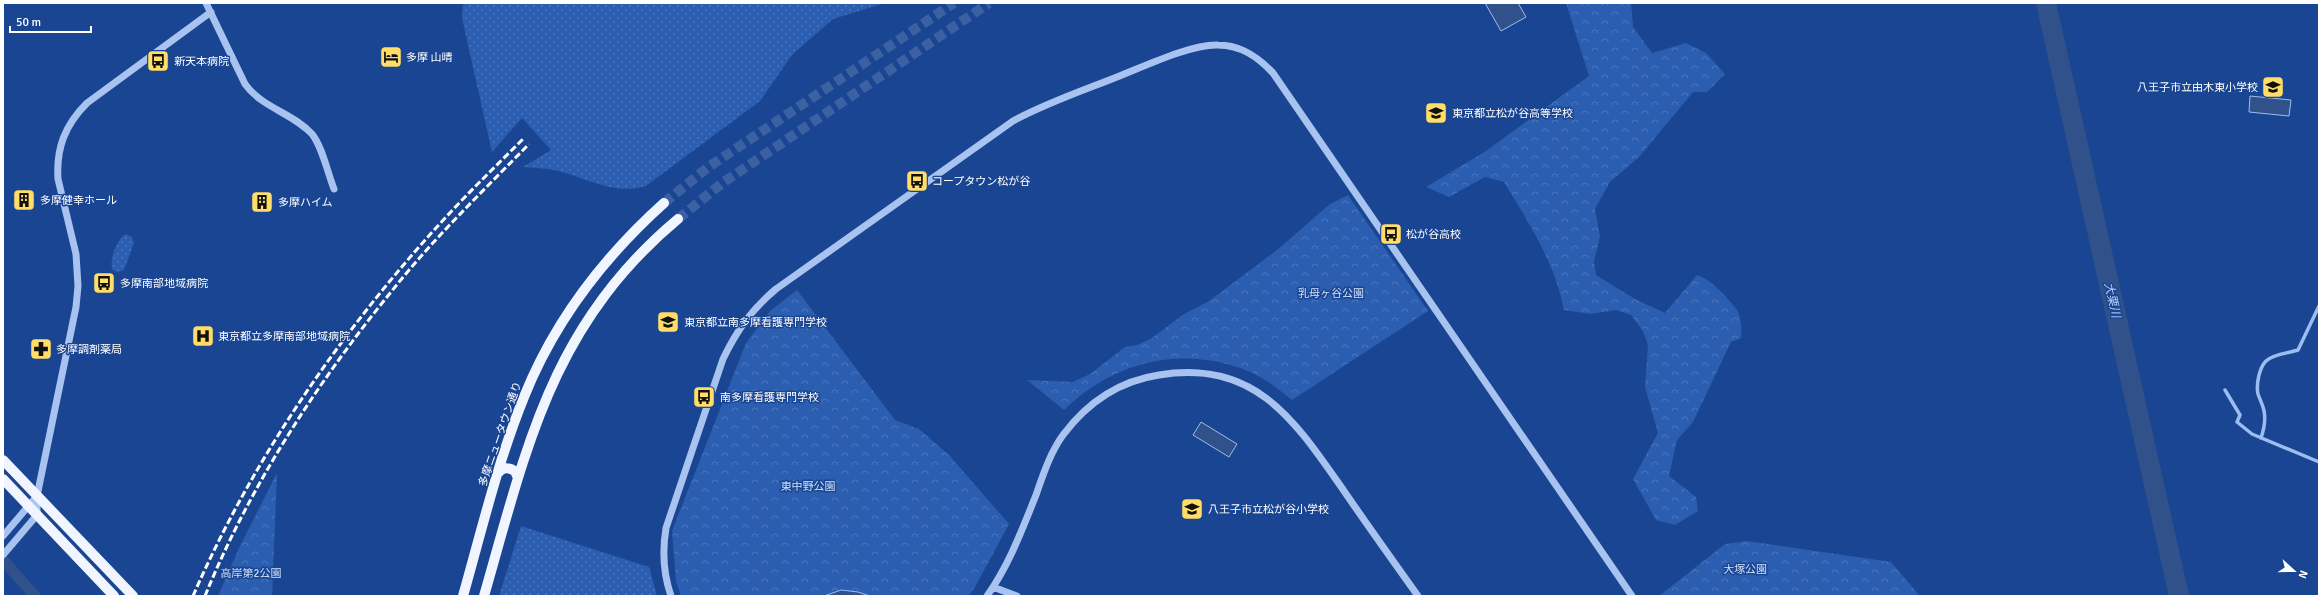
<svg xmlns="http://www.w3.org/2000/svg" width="2322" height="599" viewBox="0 0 2322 599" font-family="Signika,'Noto Sans JP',sans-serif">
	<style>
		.grass { fill: url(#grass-dots) }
		.forest { fill: url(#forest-crowns) }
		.water { fill: #31518a; stroke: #9bbdf2 }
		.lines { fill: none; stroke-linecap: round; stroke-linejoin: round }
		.stream { stroke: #9bbdf2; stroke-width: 3.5 }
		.canal { stroke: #31518a; stroke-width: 11 }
		.river { stroke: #31518a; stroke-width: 20 }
		.major-tunnel { stroke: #3c61a2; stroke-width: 10; stroke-dasharray: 10 5; stroke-linecap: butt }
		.minor { stroke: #a8c3ef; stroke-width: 7 }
		.major { stroke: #f0f5ff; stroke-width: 10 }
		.rail { stroke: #fff; stroke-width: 3; stroke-dasharray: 7 3; stroke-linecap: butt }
		.labels { text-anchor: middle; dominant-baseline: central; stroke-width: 3; stroke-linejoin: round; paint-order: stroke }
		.poi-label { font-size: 11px; fill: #fff; stroke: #194592; text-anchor: start }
		.park-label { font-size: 11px; fill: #cee0fb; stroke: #194592 }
		.street-label { font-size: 11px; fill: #fff; stroke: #194592 }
		.water-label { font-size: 12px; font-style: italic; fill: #b4cef6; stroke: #194592 }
	</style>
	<defs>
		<pattern id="grass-dots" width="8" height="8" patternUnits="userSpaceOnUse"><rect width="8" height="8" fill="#2b5eb0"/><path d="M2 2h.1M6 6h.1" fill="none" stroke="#4b76bc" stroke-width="1.8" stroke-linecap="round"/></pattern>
		<pattern id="forest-crowns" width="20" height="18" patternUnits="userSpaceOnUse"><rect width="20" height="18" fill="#2b5eb0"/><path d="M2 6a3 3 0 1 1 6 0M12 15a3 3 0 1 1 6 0" fill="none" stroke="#4b76bc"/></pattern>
	</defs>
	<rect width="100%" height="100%" fill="#194592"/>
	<path class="grass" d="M463,3H885L833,19L792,55L760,101L646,186C611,196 587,177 554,170C544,168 533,168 523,167L551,150L522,118L492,152L462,18Z
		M126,234L132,237L134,243L124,270L118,272L113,270C108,263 117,237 126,234Z
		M521,526L649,567L657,596H499Z"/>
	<path class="forest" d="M1566,3H1631L1633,27L1652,53L1686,43L1706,53L1725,74L1707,92H1693L1639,157L1610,182L1595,209L1600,237L1594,261L1596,275L1635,299L1665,313L1697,275C1711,279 1728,298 1737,310C1741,316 1742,331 1741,338L1731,342L1693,422L1677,440L1669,476L1696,497L1698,511L1675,525L1656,520L1633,479L1658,433L1645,387L1648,345L1643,331L1631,315L1616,310L1590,314L1564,310C1555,263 1529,223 1504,182L1485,177L1449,197L1426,187L1486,151L1589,76Z
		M1348,195L1428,311L1292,400C1277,388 1261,375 1243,369C1178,345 1112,363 1064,410L1027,380L1073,382L1090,374L1125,347L1137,345L1152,338L1184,314L1209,301L1277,250L1330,204Z
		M797,290L895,420L919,429L949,455L1009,524L975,587L968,596H681L676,581L672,531L746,343L770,311Z
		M277,473L272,596H218L239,548Z
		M1747,541L1891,562L1920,596H1659L1725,544Z"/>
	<path class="water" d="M1485,3H1518L1526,17L1501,31Z
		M2250,96L2291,100L2289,116L2249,112Z
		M1201,422L1237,444L1229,457L1193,435Z
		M841,590L858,592L870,596H824Z"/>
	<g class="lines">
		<path class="stream" d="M2225,390L2240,415L2237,422L2252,434L2319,462
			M2261,438C2264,429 2266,420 2264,411C2263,405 2260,400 2258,394C2256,385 2259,368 2266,361C2273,354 2289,353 2298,350L2319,306"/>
		<path class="canal" d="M3,560L35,596"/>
		<path class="river" d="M2046,3L2179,596"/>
		<path class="major-tunnel" d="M664,203L707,168L954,3
			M678,219L721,184L989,3"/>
		<path class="minor" d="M206,3L245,84C262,108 293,113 312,134C322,146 328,174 334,189
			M3,536L37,496
			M3,555L37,515V496L76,307L78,286L76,254L58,179C56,148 65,125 87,103L211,12
			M993,587L1017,596
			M671,596C663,573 662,552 666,528L723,359C737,330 752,309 776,289L1013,121C1048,102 1085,90 1122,75C1147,65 1192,44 1218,45C1241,45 1258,57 1273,73L1632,596
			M987,596C1009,565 1022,530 1036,495C1043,475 1050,453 1063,435C1087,403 1119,381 1159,375C1256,359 1295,421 1344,491C1368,526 1393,561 1418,596"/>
		<path class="major" d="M3,460L133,596
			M498,473C503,467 508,467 515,471L518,478
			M3,479L114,596
			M463,596C482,529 498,461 524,397C554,322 605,256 664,203
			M484,596C527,446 552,324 678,219"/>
		<path class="rail" d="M193,596C254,456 344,327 447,216C472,189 498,164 524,138
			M205,596C250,486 316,384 391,292C433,239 482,192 529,144"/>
	</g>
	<defs>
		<g id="hotel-square" transform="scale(1.15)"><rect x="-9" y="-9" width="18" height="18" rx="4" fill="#fd6" stroke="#194592"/><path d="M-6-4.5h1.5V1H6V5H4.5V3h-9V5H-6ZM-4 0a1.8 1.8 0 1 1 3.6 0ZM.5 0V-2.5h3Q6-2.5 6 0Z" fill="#111"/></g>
		<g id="bus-square" transform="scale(1.15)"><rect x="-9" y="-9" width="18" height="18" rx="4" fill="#fd6" stroke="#194592"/><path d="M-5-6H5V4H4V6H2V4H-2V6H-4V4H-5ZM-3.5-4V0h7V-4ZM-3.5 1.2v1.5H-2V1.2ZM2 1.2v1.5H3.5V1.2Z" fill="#111"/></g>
		<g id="school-square" transform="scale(1.15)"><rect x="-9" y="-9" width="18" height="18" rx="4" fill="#fd6" stroke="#194592"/><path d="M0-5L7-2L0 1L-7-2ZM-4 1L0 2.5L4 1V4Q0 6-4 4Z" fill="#111"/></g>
		<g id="building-square" transform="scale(1.15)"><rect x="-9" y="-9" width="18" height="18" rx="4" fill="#fd6" stroke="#194592"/><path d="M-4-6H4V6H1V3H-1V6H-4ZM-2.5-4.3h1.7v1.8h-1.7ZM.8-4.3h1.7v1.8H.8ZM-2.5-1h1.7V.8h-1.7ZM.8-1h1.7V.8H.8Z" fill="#111"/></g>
		<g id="university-square" transform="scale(1.15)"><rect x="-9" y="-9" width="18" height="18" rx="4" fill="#fd6" stroke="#194592"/><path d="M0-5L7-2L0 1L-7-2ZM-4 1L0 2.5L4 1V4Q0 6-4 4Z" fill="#111"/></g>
		<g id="hospital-square" transform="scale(1.15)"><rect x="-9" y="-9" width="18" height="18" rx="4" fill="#fd6" stroke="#194592"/><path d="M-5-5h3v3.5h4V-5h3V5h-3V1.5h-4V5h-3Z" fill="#111"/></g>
		<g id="pharmacy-square" transform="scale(1.15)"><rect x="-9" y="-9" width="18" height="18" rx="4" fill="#fd6" stroke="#194592"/><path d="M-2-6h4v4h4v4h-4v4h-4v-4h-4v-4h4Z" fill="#111"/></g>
	</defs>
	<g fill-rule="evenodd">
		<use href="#hotel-square" x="391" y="57"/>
		<use href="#bus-square" x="158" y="61"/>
		<use href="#school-square" x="2273" y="87"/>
		<use href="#school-square" x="1436" y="113"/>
		<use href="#bus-square" x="917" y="181"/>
		<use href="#building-square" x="24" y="200"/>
		<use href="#building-square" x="262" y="202"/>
		<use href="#bus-square" x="1391" y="234"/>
		<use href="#bus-square" x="104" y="283"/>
		<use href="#university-square" x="668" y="322"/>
		<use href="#hospital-square" x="203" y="336"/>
		<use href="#pharmacy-square" x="41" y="349"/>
		<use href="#bus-square" x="704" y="397"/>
		<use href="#school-square" x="1192" y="509"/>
	</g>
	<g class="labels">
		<g class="poi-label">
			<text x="406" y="57">多摩 山晴</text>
			<text x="174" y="61">新天本病院</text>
			<text x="2258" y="87" text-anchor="end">八王子市立由木東小学校</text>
			<text x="1452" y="113">東京都立松が谷高等学校</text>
			<text x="932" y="181">コープタウン松が谷</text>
			<text x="40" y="200">多摩健幸ホール</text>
			<text x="278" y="202">多摩ハイム</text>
			<text x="1406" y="234">松が谷高校</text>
			<text x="120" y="283">多摩南部地域病院</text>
			<text x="684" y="322">東京都立南多摩看護専門学校</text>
			<text x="218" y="336">東京都立多摩南部地域病院</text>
			<text x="56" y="349">多摩調剤薬局</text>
			<text x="720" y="397">南多摩看護専門学校</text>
			<text x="1208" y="509">八王子市立松が谷小学校</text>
		</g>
		<g class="park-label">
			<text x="1331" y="293">乳母ヶ谷公園</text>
			<text x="808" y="486">東中野公園</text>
			<text x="1745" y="569">大塚公園</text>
			<text x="251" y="573">高岸第2公園</text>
		</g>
		<g class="street-label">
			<text transform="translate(500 434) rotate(-71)">多摩ニュータウン通り</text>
		</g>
		<g class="water-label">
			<text transform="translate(2112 300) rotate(77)">大栗川</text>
		</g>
	</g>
	<rect width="2322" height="599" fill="none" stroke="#ffffff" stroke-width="8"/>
	<g transform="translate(2294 571) rotate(111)" stroke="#194592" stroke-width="3" paint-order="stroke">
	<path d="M0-3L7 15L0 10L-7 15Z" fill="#ffffff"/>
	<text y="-6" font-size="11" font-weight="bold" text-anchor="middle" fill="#ffffff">N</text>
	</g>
	<path d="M10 26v6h81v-6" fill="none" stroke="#ffffff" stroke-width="2"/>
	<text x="16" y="26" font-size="12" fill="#ffffff" stroke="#194592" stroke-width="3" paint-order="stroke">50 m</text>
</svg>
